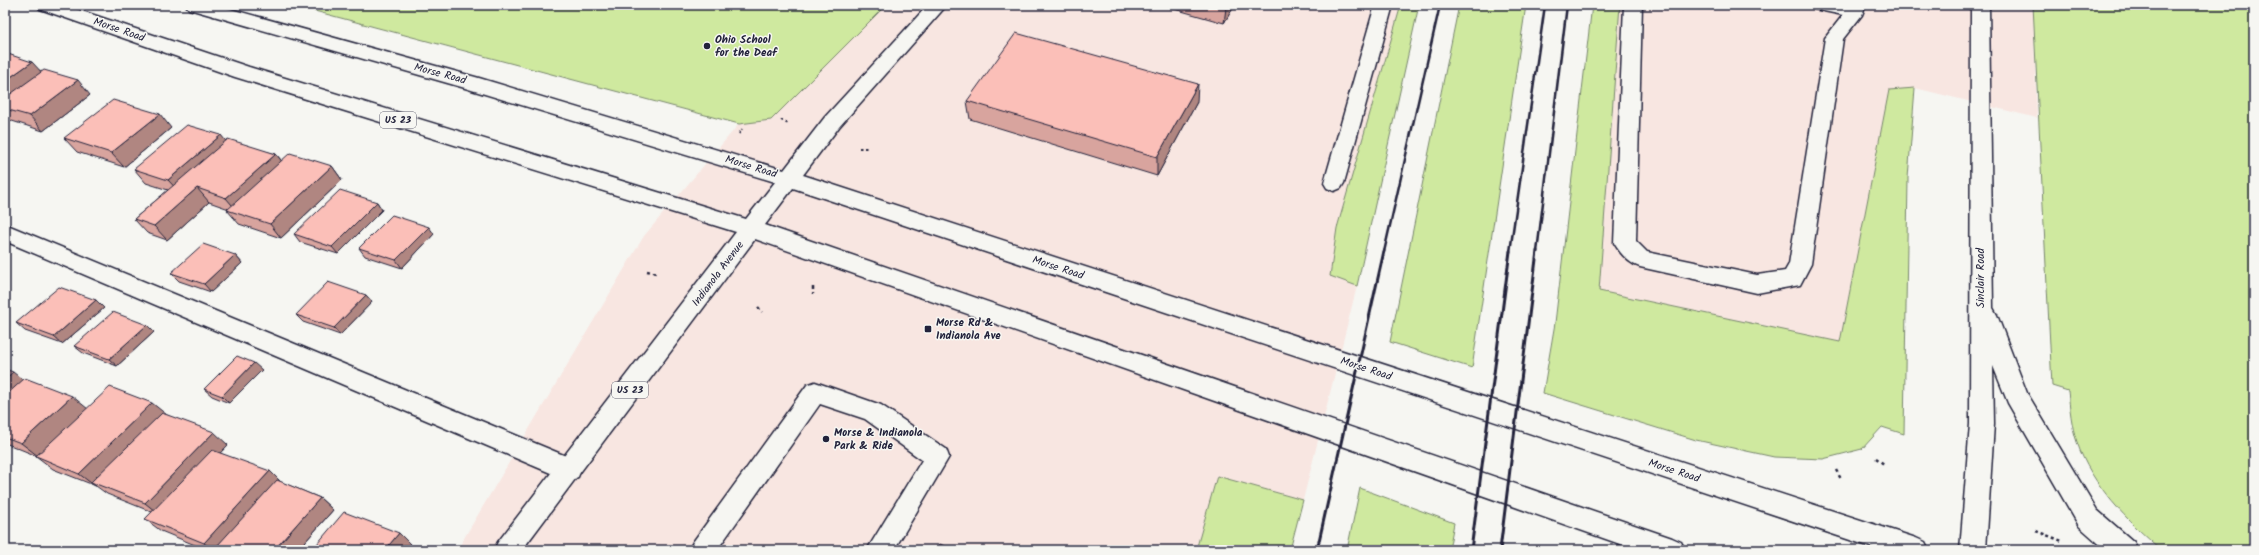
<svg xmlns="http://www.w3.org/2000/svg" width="2259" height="555" viewBox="0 0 2259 555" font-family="Kalam,sans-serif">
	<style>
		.built { fill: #f8e6e1 }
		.green { fill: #cfe99f; stroke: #78866d }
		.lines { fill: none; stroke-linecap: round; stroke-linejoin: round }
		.minor-casing { stroke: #22223b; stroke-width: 3 }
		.major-casing { stroke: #22223b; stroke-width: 3 }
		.path-far1 { stroke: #22223b; stroke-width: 2; stroke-dasharray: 2.5 2.5; stroke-linecap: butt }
		.path { stroke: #22223b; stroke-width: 2.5; stroke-dasharray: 3 3; stroke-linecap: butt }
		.minor { fill: #f6f6f2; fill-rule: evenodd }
		.major { fill: #f6f6f2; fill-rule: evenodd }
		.rail-far1 { stroke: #22223b; stroke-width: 2.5 }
		.rail { stroke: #22223b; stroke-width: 3 }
		.wall { fill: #d8a49e; stroke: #22223b }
		.shaded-wall { fill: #b08681; stroke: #22223b }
		.building { fill: #fbbfb8; stroke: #22223b }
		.poi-dot { fill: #22223b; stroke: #f6f6f2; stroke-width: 1.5 }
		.labels { text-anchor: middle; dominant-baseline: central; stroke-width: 3; stroke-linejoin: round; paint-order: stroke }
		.shield { fill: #f6f6f2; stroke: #626272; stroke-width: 1 }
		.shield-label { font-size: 10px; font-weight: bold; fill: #22223b }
		.street-label { font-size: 11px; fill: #22223b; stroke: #f6f6f2 }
		.poi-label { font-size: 11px; font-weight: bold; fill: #22223b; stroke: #f6f6f2; text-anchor: start }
	</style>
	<rect width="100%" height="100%" fill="#f6f6f2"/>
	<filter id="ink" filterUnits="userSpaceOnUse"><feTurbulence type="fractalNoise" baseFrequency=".025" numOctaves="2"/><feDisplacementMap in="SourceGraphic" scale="8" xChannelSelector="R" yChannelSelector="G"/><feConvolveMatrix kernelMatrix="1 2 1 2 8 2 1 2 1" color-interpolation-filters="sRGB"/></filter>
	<g filter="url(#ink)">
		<path class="built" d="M886,5H1401L1337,228L1330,276L1357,286L1303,500L1217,476L1196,550H457L644,236L739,124L771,120Z
			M1620,5H2033L2037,118L1915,88L1889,91L1840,342L1599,291Z"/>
		<path class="green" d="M292,5H886L771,120L739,124Z
			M1401,5H1419L1357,286L1330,276L1337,228Z
			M1459,5H1526L1472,368L1390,342Z
			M1592,5H1620L1599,291L1840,342L1889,90L1915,88L1908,178L1904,434L1882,427L1862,449L1823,459L1774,457L1696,440L1543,393L1555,323Z
			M2033,5H2254V550H2161C2128,521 2091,485 2077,442C2071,425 2070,408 2068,391L2052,386Z
			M1217,476L1303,500L1290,550H1196Z
			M1360,488L1454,523L1449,550H1347Z"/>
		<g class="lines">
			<g class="minor-casing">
				<path id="minor" d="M1375,5H1393L1344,183L1341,188L1334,191L1327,188L1324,183Z
					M1624,5H1642L1636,241L1647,252L1757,275L1785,271L1789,264L1825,38L1843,15L1814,9L1811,5H1866L1862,15L1843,39L1811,264L1800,285L1757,293L1640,267C1629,264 1620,253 1614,243Z
					M5,224L578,461L581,469L578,477L569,480L560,477L5,241Z
					M815,382L881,405L946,449L949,457L894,550H867L922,460L865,419L820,404L717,550H689L693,542L807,385Z"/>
			</g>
			<g class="major-casing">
				<path id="major" d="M37,5H64L249,67L746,219L775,182L465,88L189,9L186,5H216L479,78L784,170L825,117L928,5H947L839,127L803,175L1916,538L1925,542L1929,550H1880L793,188L765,225L1672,538L1681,542L1685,550H1637L755,239L522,550H494L498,542L736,232L235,77L40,9Z
					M1971,5H1989L1993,308L1997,315L2027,393L2097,510L2134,542L2138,550H2106L2079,526L2008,403L1993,366L1994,424L1986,550H1960L1970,424Z"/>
			</g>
			<path class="path-far1" d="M781,120L788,124
				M739,134L742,129
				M859,148H867"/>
			<path class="path" d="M647,271L656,273
				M813,287V294
				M758,307L762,312
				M1876,458L1885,465
				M1836,470L1841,479
				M2036,531L2062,541"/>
			<use href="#minor" class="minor"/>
			<use href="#major" class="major"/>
			<path class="rail-far1" d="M1384,252L1440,5
				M1510,252L1545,5
				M1537,252L1567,5"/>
			<path class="rail" d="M1317,550L1384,251
				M1471,550L1510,251
				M1500,550L1537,251"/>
		</g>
		<path class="wall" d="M1160,5H1235L1224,23Z
			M5,51L8,54L41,71L90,95L43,131L9,120L5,116Z
			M967,101L1197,102L1157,176L970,119Z
			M171,128L124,167L77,152L64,138Z
			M226,141L276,154L282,161L332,166L342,180L281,238L239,224L227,210L229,209L209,202L167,240L147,233L134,219L168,190L146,183L134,169Z
			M377,202L382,210L338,254L300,242L294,234Z
			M434,234L402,268L365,256L359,248Z
			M235,255L242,263L211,292L179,281L171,273Z
			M366,295L372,302L340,335L303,322L296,315Z
			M96,300L104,308L62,344L25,331L16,323Z
			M154,332L117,366L83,353L74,346Z
			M5,369L23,380L87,409L165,414L228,445L220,453L281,482L320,498L333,510L298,550H207L161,531L145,519L152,512L107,494L96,486L53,469L36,456H37L5,443Z
			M262,370L229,403L212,396L204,389Z"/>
		<path class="shaded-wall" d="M1228,5H1235L1224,23L1226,8Z
			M32,62L45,76L5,106V81Z
			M78,80L90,95L43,131L30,116Z
			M1198,84L1197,102L1157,176V157Z
			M160,114L171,128L124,167L111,153Z
			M221,135L233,150L181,194L168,180Z
			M276,154L287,168L238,212L226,198Z
			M332,166L342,180L281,238L270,224Z
			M197,188L209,202L167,240L154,226Z
			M377,202L382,210L338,254L332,247Z
			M429,227L434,234L402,268L396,260Z
			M235,255L242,263L211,292L204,284Z
			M366,295L372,302L340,335L334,328Z
			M96,300L104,308L62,344L54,337Z
			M147,325L154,332L117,366L109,359Z
			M254,363L262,370L229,403L222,396Z
			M13,372L29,385L5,407V379Z
			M72,396L88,409L38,456L21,443Z
			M152,403L167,415L91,482L96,486H95L79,474Z
			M214,432L228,445L160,515L145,503Z
			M270,471L283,484L217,546L223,550H213L204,543Z
			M320,498L333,510L298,550H274Z
			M399,533L411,545L407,550H385Z"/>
		<path class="building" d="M1213,5H1228L1226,8Z
			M1016,33L1198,84L1157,157L967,101Z
			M5,53L32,62L5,81Z
			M44,70L78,80L30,116L5,109V98Z
			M113,100L160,114L111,153L64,138Z
			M187,125L221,135L168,180L134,169Z
			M228,139L276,154L226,198L197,188L154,226L134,219Z
			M290,153L332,166L270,224L227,210Z
			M340,190L377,202L332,247L294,234Z
			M392,215L429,227L396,260L359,248Z
			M203,244L235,255L204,284L171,273Z
			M328,282L366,295L334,328L296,315Z
			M59,287L96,300L54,337L16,323Z
			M113,312L147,325L109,359L74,346Z
			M237,356L254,363L222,396L204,389Z
			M5,369L13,372L5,379Z
			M25,378L72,396L21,443L5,437V396Z
			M110,387L152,403L79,474L36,456Z
			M162,413L214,432L145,503L91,482Z
			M212,450L270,471L204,543L145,519Z
			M277,480L320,498L274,550H228L217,546Z
			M344,512L399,533L385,550H312Z
			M940,544L953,550H936Z"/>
	</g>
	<g class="poi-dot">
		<circle cx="707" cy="46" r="4"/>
		<rect x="924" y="325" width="8" height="8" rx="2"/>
		<circle cx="826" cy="439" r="4"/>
	</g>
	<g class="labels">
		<g class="shield">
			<rect x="380" y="112" width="36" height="16" rx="3"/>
			<rect x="612" y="382" width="36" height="16" rx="3"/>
		</g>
		<g class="shield-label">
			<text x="398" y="120">US 23</text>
			<text x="630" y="390">US 23</text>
		</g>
		<g class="street-label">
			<text transform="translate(119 30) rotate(19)">Morse Road</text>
			<text transform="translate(440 74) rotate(15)">Morse Road</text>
			<text transform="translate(751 167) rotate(17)">Morse Road</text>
			<text transform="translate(1058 268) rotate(18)">Morse Road</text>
			<text transform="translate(718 274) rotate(-53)">Indianola Avenue</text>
			<text transform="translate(1981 278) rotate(-90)">Sinclair Road</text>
			<text transform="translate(1366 369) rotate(18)">Morse Road</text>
			<text transform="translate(1674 471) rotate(18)">Morse Road</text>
		</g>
		<g class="poi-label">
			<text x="715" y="40">Ohio School<tspan x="715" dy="13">for the Deaf</tspan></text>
			<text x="936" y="323">Morse Rd &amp;<tspan x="936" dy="13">Indianola Ave</tspan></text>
			<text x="834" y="433">Morse &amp; Indianola<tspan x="834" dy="13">Park &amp; Ride</tspan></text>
		</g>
	</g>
	<rect width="2259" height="555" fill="none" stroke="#f6f6f2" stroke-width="20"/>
	<rect x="10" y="10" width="2239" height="535" fill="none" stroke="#22223b" stroke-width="1.5" filter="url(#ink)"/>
</svg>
